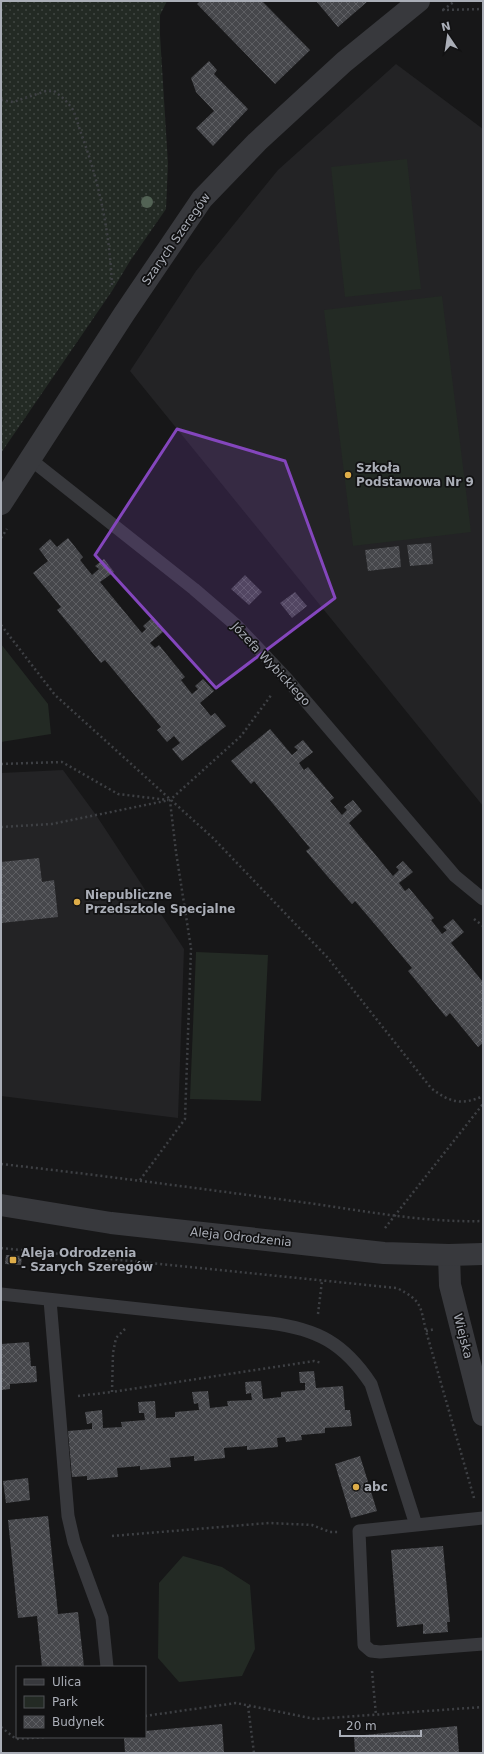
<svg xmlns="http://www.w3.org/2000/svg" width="484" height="1754" viewBox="0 0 484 1754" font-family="'DejaVu Sans',sans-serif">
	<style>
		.built { fill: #232325 }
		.grass { fill: url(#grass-dots) }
		.park { fill: #232a24 }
		.building { fill: url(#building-cross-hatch) }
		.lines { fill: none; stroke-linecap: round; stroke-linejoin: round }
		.path { stroke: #3e4044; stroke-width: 2.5; stroke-dasharray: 2 3; stroke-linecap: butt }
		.service { stroke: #38393d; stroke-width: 13 }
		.minor { stroke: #38393d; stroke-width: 22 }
		.tertiary { stroke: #38393d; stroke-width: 22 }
		.tree { fill: #526254 }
		.marked { fill: #8446bd; fill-opacity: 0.2; stroke: #8446bd; stroke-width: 3; stroke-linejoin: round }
		.poi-dot { fill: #dead49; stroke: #121213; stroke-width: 1.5 }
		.labels { text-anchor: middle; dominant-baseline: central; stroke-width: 3.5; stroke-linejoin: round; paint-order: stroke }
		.street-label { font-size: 12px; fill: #aaaeb7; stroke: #121213 }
		.poi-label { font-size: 12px; font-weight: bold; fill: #aaaeb7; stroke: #121213; text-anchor: start }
	</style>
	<defs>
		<pattern id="grass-dots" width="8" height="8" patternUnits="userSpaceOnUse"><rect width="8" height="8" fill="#232a24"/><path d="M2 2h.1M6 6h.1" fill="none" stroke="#404642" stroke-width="1.8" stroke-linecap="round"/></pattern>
		<pattern id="building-cross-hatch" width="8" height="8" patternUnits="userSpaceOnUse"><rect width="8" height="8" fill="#46474b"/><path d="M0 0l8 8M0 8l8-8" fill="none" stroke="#5e5f63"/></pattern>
	</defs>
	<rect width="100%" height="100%" fill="#171718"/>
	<path class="built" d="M396,64L483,129V806L130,371L196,271L278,170Z
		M63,770L96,815L184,949L178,1118L1,1096V773Z"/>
	<path class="grass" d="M1,1H167L160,15V35L168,164L166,209L130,261L112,291L1,453Z"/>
	<path class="park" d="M407,159L421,289L345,297L331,167Z
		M442,296L471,532L353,546L324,310Z
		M1,644L48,704L51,734L1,742Z
		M196,952L268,955L261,1101L190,1099Z
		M183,1556L222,1567L250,1585L255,1649L242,1676L179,1682L158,1658L159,1583Z"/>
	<path class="building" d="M200,1H262L310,50L275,84L197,4Z
		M316,1H368L338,27Z
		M209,61L217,70L214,74L248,109L213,146L196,128L214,111L196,92L191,78Z
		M68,538L83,557L80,560L92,575L99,569L95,566L104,559L114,572L100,582L142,633L146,629L143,626L153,617L164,631L150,643L155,648L159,645L185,677L181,680L192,694L198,689L195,686L203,679L214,691L200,703L211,716L215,713L226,726L182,761L172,749L180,743L174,736L167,742L157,730L161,727L105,660L101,663L57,610L61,607L33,573L48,561L39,549L50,539L57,547Z
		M431,543L433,564L410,566L407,545Z
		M399,546L401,567L368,571L365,550Z
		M245,575L262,592L249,605L231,589Z
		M295,592L307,606L292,618L280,603Z
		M270,729L292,755L298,750L294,747L303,740L313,752L299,763L304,770L308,767L334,798L330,801L342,815L347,810L344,807L353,800L362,811L349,823L393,876L399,870L396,867L403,861L413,872L399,883L405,891L409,888L434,918L431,920L442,934L447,930L443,927L453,919L464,932L451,943L483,982V1043L478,1047L450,1013L446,1017L408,971L412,968L355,901L352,904L328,877L306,851L310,848L254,781L251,784L231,761Z
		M39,858L42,882L54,880L58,917L1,923V862Z
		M6,1255L22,1256L21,1265L5,1264Z
		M29,1342L31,1366H36L37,1382L10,1384V1389L1,1390V1344Z
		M314,1371L316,1388L343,1386L345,1410H350L352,1426L325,1428V1433L301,1435L302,1440L286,1442L285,1437L277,1438L278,1447L247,1450V1446L224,1448L225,1458L194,1461V1456L170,1458L171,1467L140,1470V1466L117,1468L118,1477L87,1480V1476L72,1477L68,1431L92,1429V1423L87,1424L85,1412L102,1410L103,1428L122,1427L121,1422L145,1420L144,1413H139L138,1402L155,1401L156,1418L175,1417V1412L199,1410L198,1403L194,1404L192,1392L208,1391L210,1408L228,1406L227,1401L252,1400L251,1393L246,1394L245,1382L261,1381L263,1399L281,1397V1392L305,1390V1383H300L299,1372Z
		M360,1456L377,1511L351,1518L335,1464Z
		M28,1478L30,1500L6,1503L3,1481Z
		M48,1516L58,1614L78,1612L84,1667H42L37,1616L18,1618L8,1520Z
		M443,1546L450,1622H447L448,1632L423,1634V1624L397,1627L391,1550Z
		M222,1724L224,1753H125L124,1737H145V1731Z
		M457,1726L459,1753H355L354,1736Z"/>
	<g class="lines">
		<path class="path" d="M442,10L483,9
			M443,10L455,1
			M1,100L13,102L46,91H54C61,96 68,102 73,110C77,119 79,128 82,136C100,185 110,235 112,286
			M1,538L7,529
			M1,625L55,695L213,838L328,958L431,1088C449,1102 461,1106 483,1096
			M1,764L62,762L118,794L168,800
			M1,827L52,824L170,800L241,736L272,694
			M474,919L483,926
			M1,1164C99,1175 196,1188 293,1201C356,1209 420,1223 483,1221
			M140,1180L185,1119L191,948L176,852L170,801
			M385,1228L483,1104
			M1,1248L397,1288C422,1301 420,1305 426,1331L474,1498
			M318,1314L322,1281
			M125,1329L116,1338L113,1353L112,1392L314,1361L322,1363
			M426,1331L435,1329
			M78,1396L112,1392
			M112,1536L269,1523L312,1525L330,1532H339
			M372,1671L376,1715
			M248,1706L254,1753
			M145,1716L236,1703L315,1719L483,1707
			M1,1727L16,1739L47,1737"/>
		<path class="service" d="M30,459L194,589L237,626L286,678L455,876L483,899
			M1,1294L270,1323C317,1329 344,1343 371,1384L416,1525
			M50,1300L68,1516L74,1542L102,1618L107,1667
			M483,1518L359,1531L364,1645L371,1651L380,1652L483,1644"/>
		<path class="minor" d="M1,504L124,314L202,199L257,142L344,62L419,1
			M449,1255L450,1285L483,1415"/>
		<path class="tertiary" d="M1,1205L111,1223L384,1253L449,1255L483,1254"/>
	</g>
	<circle class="tree" cx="147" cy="202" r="6"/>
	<path class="marked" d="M177,429L285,461L335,598L216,688L95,555Z"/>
	<g class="poi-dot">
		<circle cx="348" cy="475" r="4"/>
		<circle cx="77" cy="902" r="4"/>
		<rect x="9" y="1256" width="8" height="8" rx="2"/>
		<circle cx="356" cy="1487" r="4"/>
	</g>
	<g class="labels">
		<g class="street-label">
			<text transform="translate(176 239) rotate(-55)">Szarych Szeregów</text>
			<text transform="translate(271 664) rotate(47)">Józefa Wybickiego</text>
			<text transform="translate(241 1237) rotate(6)">Aleja Odrodzenia</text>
			<text transform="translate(463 1336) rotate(76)">Wiejska</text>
		</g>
		<g class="poi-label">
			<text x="356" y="468">Szkoła<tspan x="356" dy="14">Podstawowa Nr 9</tspan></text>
			<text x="85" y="895">Niepubliczne<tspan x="85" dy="14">Przedszkole Specjalne</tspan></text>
			<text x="21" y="1253">Aleja Odrodzenia<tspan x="21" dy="14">- Szarych Szeregów</tspan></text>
			<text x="364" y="1487">abc</text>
		</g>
	</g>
	<rect width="484" height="1754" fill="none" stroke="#aaaeb7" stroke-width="4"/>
	<rect x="16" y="1666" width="130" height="72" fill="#121213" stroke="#4f5055"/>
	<rect x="24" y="1679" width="20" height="6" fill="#38393d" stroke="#4f5055"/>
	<text x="52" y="1686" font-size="12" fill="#aaaeb7">Ulica</text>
	<rect x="24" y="1696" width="20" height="12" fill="#232a24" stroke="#4f5055"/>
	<text x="52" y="1706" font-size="12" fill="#aaaeb7">Park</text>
	<rect x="24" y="1716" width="20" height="12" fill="url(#building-cross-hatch)" stroke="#4f5055"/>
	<text x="52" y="1726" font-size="12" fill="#aaaeb7">Budynek</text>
	<g transform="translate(448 36) rotate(347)" stroke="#121213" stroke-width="3" paint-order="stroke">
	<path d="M0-3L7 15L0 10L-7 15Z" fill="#aaaeb7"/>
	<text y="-6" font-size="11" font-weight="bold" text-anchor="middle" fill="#aaaeb7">N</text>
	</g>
	<path d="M340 1730v6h81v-6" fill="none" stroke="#aaaeb7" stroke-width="2"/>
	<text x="346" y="1730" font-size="12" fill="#aaaeb7" stroke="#121213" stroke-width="3" paint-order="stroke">20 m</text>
</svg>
